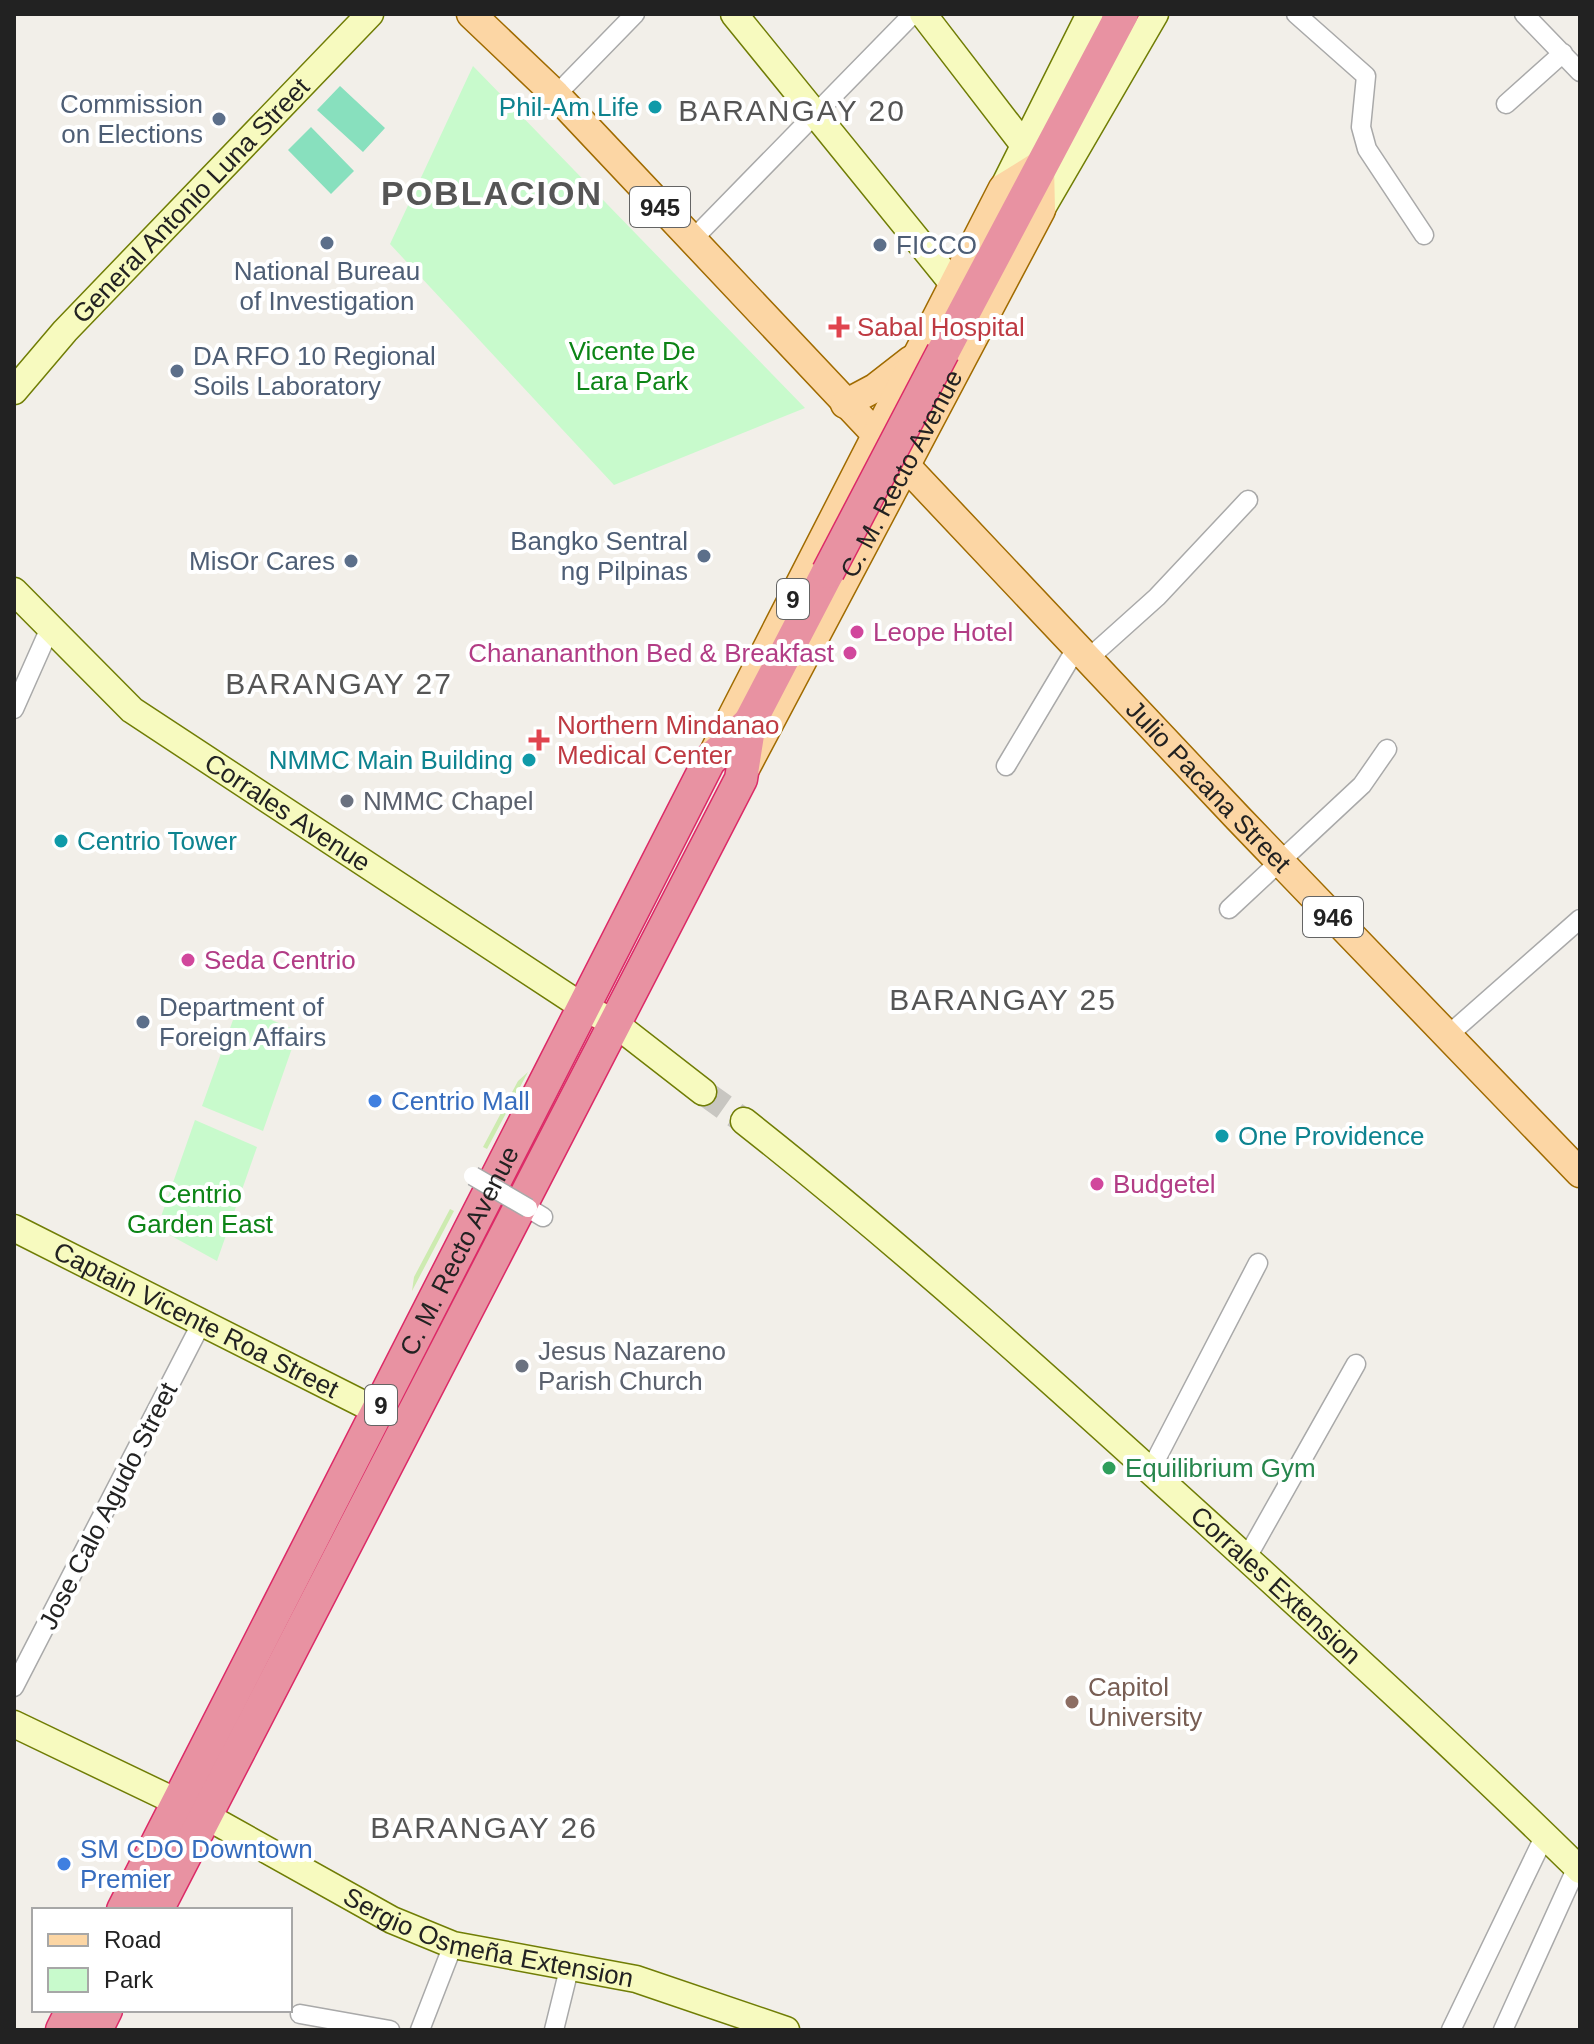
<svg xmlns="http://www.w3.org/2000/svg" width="1594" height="2044" viewBox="0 0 1594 2044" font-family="Helvetica,sans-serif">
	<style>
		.grass { fill: #cdebb0 }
		.park { fill: #c8facc }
		.pitch { fill: #88e0be }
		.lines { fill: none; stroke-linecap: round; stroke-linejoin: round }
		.secondary-tunnel { stroke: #c8c6c1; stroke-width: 26; stroke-dasharray: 26 13; stroke-linecap: butt }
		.street-casing { stroke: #a9a9a9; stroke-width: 21 }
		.secondary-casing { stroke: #707d05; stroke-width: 29 }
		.primary-casing { stroke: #a06b00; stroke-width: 31 }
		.highway-casing { stroke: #dc2a67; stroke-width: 35 }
		.street { stroke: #fff; stroke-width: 18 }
		.secondary { stroke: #f7fabf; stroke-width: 26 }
		.primary { stroke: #fcd6a4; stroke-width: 28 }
		.highway { stroke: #e892a2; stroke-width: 32 }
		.street-bridge-casing { stroke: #a9a9a9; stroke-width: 21; stroke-linecap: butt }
		.highway-bridge-casing { stroke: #dc2a67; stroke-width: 35; stroke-linecap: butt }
		.street-bridge { stroke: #fff; stroke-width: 18 }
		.highway-bridge { stroke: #e892a2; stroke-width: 32 }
		.culture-dot { fill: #0f9aa8; stroke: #fff; stroke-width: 3 }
		.service-dot { fill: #5c6f8a; stroke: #fff; stroke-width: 3 }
		.health-dot { fill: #e0444e; stroke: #fff; stroke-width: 3 }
		.hotel-dot { fill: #d1479c; stroke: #fff; stroke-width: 3 }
		.worship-dot { fill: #6b7280; stroke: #fff; stroke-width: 3 }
		.shop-dot { fill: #3f7fe0; stroke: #fff; stroke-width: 3 }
		.leisure-dot { fill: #2e9e5b; stroke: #fff; stroke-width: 3 }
		.education-dot { fill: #8d6e63; stroke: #fff; stroke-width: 3 }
		.labels { text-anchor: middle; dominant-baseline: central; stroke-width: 8; stroke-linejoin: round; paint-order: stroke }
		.shield { fill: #fff; stroke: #646464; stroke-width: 2 }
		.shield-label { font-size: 24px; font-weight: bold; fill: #222 }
		.service-label { font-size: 26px; fill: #4e5e75; stroke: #fff; text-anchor: end }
		.culture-label { font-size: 26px; fill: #0d838f; stroke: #fff; text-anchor: end }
		.street-label { font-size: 26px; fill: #222; stroke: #fff }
		.health-label { font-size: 26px; fill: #be3a42; stroke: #fff; text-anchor: start }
		.park-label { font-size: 26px; fill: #0c8416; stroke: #fff }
		.hotel-label { font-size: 26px; fill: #b23c85; stroke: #fff; text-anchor: start }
		.worship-label { font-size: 26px; fill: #5b616d; stroke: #fff; text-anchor: start }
		.shop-label { font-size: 26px; fill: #366cbe; stroke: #fff; text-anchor: start }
		.leisure-label { font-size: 26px; fill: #27864d; stroke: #fff; text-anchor: start }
		.education-label { font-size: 26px; fill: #785e54; stroke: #fff; text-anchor: start }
		.quarter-label { font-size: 30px; letter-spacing: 2px; fill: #555; stroke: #fff }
		.district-label { font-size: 34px; font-weight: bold; letter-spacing: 2px; fill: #555; stroke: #fff }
	</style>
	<rect width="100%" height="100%" fill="#f2efe9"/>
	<path class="grass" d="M528,1072L487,1149L483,1147L518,1081Z
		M450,1209L454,1211L412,1291L414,1277Z"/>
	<path class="park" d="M473,66L805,408L614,485L390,244Z
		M238,1006L298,1031L263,1131L202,1106Z
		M195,1120L257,1147L217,1261L157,1228Z"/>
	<path class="pitch" d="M340,86L385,128L363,152L317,110Z
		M311,127L354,171L331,194L288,150Z"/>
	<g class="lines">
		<path class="secondary-tunnel" d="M703,1092L744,1121"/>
		<g class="street-casing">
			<path id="street" d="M1296,14L1366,76L1361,127L1367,149L1424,235
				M1524,14L1580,72
				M556,95L635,14
				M1506,104L1563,53
				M692,240L913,14
				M1089,658L1157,597L1248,500
				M14,709L50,628
				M1006,766L1077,647
				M1229,909L1362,785L1387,749
				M1446,1037L1580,919
				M528,1208L543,1217
				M1150,1471L1258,1263
				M1246,1559L1356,1364
				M14,1687L201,1324
				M300,2014L390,2030
				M420,2030L453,1945
				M554,2030L570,1965
				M1451,2030L1545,1835
				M1503,2030L1577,1867"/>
		</g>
		<g class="secondary-casing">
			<g id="secondary">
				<path d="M734,14L954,285"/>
				<path d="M923,14L1033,157"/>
				<path d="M1003,188L1090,14"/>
				<path d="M1041,210L1155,14"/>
				<path id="s1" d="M14,391L65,331L370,14"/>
				<path id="s2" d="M14,591L132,710L583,1007L613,1022L703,1092"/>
				<path id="s3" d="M744,1121C905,1248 1057,1386 1209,1524C1334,1638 1459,1751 1580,1870"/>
				<path id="s4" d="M14,1228L377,1411"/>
				<path id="s5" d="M14,1724L206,1816L392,1920L453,1945L636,1979L786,2030"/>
			</g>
		</g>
		<g class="primary-casing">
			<g id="primary">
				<path id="s6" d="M471,14L556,95L1238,818L1580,1173"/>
				<path d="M845,404L875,388L911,360"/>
				<path d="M715,750L1003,188L1040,165"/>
				<path id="s7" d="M746,767L1041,210L1040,166"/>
			</g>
		</g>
		<g class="highway-casing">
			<g id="highway">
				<path d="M943,352L1122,14"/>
				<path id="s8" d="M123,1910L709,761L750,722"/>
				<path d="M157,1910L741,779L750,722L828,572"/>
				<path d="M62,2030L72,2010"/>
				<path d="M96,2030L106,2010"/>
			</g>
		</g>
		<use href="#street" class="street"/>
		<use href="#secondary" class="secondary"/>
		<use href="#primary" class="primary"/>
		<use href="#highway" class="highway"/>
		<g class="street-bridge-casing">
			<path id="street-bridge" d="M473,1176L528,1208"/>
		</g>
		<g class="highway-bridge-casing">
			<path id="highway-bridge" d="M828,572L943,352"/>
		</g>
		<use href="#street-bridge" class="street-bridge"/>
		<use href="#highway-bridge" class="highway-bridge"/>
	</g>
	<g class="culture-dot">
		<circle cx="655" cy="107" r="8"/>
		<circle cx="529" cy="760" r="8"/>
		<circle cx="61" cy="841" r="8"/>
		<circle cx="1222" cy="1136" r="8"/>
	</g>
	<g class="service-dot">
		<circle cx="219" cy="119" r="8"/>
		<circle cx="327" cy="243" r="8"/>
		<circle cx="880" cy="245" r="8"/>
		<circle cx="177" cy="371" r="8"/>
		<circle cx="704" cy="556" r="8"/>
		<circle cx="351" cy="561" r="8"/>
		<circle cx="143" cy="1022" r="8"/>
	</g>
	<g class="health-dot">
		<path d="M835 315h8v8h8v8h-8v8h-8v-8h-8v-8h8z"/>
		<path d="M535 728h8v8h8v8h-8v8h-8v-8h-8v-8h8z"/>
	</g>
	<g class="hotel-dot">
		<circle cx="857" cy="632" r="8"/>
		<circle cx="850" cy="653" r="8"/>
		<circle cx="188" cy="960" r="8"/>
		<circle cx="1097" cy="1184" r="8"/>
	</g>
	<g class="worship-dot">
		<circle cx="347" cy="801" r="8"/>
		<circle cx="522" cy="1366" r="8"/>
	</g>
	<g class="shop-dot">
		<circle cx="375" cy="1101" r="8"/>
		<circle cx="64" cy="1864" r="8"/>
	</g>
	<circle class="leisure-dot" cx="1109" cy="1468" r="8"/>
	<circle class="education-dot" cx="1072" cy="1702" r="8"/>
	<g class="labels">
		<g class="shield">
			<rect x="630" y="187" width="60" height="40" rx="6"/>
			<rect x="777" y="579" width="32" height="40" rx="6"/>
			<rect x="1303" y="897" width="60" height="40" rx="6"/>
			<rect x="365" y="1385" width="32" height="40" rx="6"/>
		</g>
		<g class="shield-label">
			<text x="660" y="207">945</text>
			<text x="793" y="599">9</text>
			<text x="1333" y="917">946</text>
			<text x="381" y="1405">9</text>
		</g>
		<g class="service-label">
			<text x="203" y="104">Commission<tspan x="203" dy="30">on Elections</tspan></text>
			<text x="896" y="245" text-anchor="start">FICCO</text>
			<text x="327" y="271" text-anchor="middle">National Bureau<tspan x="327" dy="30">of Investigation</tspan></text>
			<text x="193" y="356" text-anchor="start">DA RFO 10 Regional<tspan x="193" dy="30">Soils Laboratory</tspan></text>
			<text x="688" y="541">Bangko Sentral<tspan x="688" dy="30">ng Pilpinas</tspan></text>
			<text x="335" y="561">MisOr Cares</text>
			<text x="159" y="1007" text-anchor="start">Department of<tspan x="159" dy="30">Foreign Affairs</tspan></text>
		</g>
		<g class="culture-label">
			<text x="639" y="107">Phil-Am Life</text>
			<text x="513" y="760">NMMC Main Building</text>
			<text x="77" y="841" text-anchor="start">Centrio Tower</text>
			<text x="1238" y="1136" text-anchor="start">One Providence</text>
		</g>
		<g class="street-label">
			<text stroke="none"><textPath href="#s1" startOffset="260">General Antonio Luna Street</textPath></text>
			<text stroke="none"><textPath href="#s7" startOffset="332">C. M. Recto Avenue</textPath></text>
			<text stroke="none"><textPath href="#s6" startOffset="1068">Julio Pacana Street</textPath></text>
			<text stroke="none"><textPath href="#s2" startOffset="354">Corrales Avenue</textPath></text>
			<text stroke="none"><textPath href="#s8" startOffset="740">C. M. Recto Avenue</textPath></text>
			<text stroke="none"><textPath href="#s4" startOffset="204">Captain Vicente Roa Street</textPath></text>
			<text transform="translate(108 1506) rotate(-63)">Jose Calo Agudo Street</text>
			<text stroke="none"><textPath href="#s3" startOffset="706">Corrales Extension</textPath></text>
			<text stroke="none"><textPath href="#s5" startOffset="524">Sergio Osmeña Extension</textPath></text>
		</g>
		<g class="health-label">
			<text x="857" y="327">Sabal Hospital</text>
			<text x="557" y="725">Northern Mindanao<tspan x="557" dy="30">Medical Center</tspan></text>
		</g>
		<g class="park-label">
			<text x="632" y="351">Vicente De<tspan x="632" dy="30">Lara Park</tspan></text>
			<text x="200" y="1194">Centrio<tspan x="200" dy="30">Garden East</tspan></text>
		</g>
		<g class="hotel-label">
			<text x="873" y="632">Leope Hotel</text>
			<text x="834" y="653" text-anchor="end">Chanananthon Bed &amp; Breakfast</text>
			<text x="204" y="960">Seda Centrio</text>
			<text x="1113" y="1184">Budgetel</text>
		</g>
		<g class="worship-label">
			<text x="363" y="801">NMMC Chapel</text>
			<text x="538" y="1351">Jesus Nazareno<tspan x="538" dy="30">Parish Church</tspan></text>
		</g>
		<g class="shop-label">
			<text x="391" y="1101">Centrio Mall</text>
			<text x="80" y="1849">SM CDO Downtown<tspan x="80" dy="30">Premier</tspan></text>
		</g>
		<g class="leisure-label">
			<text x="1125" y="1468">Equilibrium Gym</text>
		</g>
		<g class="education-label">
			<text x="1088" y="1687">Capitol<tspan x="1088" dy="30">University</tspan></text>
		</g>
		<g class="quarter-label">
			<text x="792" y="110">BARANGAY 20</text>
			<text x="339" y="683">BARANGAY 27</text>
			<text x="1003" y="999">BARANGAY 25</text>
			<text x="484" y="1827">BARANGAY 26</text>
		</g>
		<g class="district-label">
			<text x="492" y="193">POBLACION</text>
		</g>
	</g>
	<rect width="1594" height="2044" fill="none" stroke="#222222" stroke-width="32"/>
	<rect x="32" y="1908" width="260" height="104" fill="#ffffff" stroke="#a7a7a7" stroke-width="2"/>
	<rect x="48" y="1934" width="40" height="12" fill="#fcd6a4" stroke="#a7a7a7" stroke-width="2"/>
	<text x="104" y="1948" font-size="24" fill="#222222">Road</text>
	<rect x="48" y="1968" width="40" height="24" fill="#c8facc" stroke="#a7a7a7" stroke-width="2"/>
	<text x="104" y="1988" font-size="24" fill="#222222">Park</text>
</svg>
